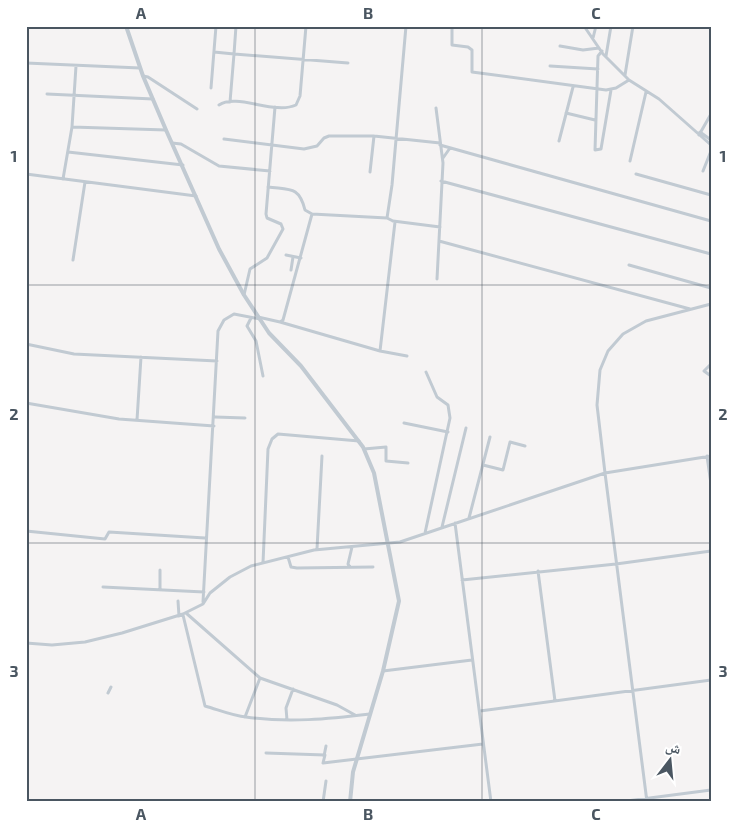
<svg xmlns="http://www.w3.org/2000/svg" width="737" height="828" viewBox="0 0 737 828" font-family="'Exo 2','Noto Naskh Arabic',sans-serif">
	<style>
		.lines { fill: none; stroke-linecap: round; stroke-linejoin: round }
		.minor { stroke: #c1cad2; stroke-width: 3 }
		.tertiary { stroke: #c1cad2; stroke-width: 4 }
		.grid { fill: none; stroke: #4a5661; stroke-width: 1; stroke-opacity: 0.55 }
		.neatline { fill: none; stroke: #4a5661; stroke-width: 2 }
		.grid-label { font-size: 16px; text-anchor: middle; font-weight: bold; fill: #4a5661 }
	</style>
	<rect width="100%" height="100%" fill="#f5f3f3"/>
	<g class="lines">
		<path class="minor" d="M236,26L234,54L348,63
			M452,26V45L468,47L472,50V72L606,90L616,88L629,80
			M584,26L603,54L629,80L659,99L711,145
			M593,38L596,26
			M560,46L583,50L599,48
			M602,51L598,56L595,150L601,149L611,90
			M214,52L234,54L230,102
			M606,56L611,26
			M26,63L140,68
			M550,66L598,69
			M625,75L633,26
			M143,76L148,77L197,109
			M211,88L216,26
			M47,94L153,99
			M219,105C237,93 274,115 296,105L300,96L306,26
			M436,108L443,163L437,279
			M566,113L595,120
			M72,127L166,130
			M700,132L711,140
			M699,135L711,114
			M224,139L304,149L317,146L324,138L329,136H374L440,143
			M559,141L573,87
			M172,143L181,144L219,166L270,171
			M440,145L711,221
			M68,152L183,165
			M443,158L450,148
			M630,161L646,92
			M703,171L711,151
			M370,172L374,136
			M26,174L196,196
			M636,174L711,195
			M63,179L72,127L76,66
			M441,181L711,254
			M268,187C290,190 299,186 305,210L312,214L387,218L395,222L380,351L280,322
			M387,218L392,185L406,26
			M393,221L440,227
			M439,241L690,309
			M286,255L301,258
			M73,260L85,182
			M629,265L711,288
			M291,270L293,257
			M244,295L250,269L267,258L283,229L281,224L267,218L266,214L275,107
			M258,317L280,322L283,320L312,214
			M251,318L247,326L256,341L263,376
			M26,344L74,354L217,361
			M380,351L407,356
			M711,364L704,371L711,376
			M26,403L119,419L214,426
			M215,417L245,418
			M137,420L141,357
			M404,423L448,432
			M364,449L386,447V461L408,463
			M707,456L711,484
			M483,465L503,470L510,442L525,446
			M469,518L490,437
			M455,523L491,802
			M442,527L466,428
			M26,531L105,539L109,532L205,538
			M425,533L450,418L448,405L437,397L426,372
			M317,549L322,456
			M288,557L291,567L297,568L373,567
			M263,563L268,449L272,439L278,434L359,441
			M350,567L348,564L352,547
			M538,571L555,701
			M462,580L616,564L711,551
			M103,587L204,592
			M160,590V570
			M178,601L179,616
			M203,602L218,331L224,320L234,314L260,319
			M186,613L260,678L337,705L355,715
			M183,615L205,706C219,710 233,716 246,717C288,723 329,719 370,714
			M26,643L52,645L85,642L122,633L183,614L203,604L210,593L230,577L251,566L314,550L400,542L605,473L711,456
			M383,671L472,660
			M108,693L111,687
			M480,711L711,680
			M245,717L260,678
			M287,720L286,708L293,689
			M266,753L325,755L323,763L483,744
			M324,756L326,746
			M323,802L326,781
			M619,802L711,790
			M647,802L605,473L597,405L600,370L608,351L623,334L646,321L711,304"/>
		<path class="tertiary" d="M126,26L143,76L166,130L219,249L244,295L269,333L301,366L363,447L374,473L399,601L383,671L353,772L350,802"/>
	</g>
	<path class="grid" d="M255,26V802M482,26V802M26,285H711M26,543H711"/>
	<rect width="737" height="828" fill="none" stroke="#ffffff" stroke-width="55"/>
	<g transform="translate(670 760) rotate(16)" stroke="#ffffff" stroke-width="4" paint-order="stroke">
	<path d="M0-4L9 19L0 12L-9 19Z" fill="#4a5661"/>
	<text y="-8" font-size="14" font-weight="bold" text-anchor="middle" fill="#4a5661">ش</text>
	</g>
	<rect x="28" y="28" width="682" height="772" class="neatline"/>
	<g class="grid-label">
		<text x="141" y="19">A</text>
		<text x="368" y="19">B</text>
		<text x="596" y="19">C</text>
		<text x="14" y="162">1</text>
		<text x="723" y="162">1</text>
		<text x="14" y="420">2</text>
		<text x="723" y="420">2</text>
		<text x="14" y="677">3</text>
		<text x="723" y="677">3</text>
		<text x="141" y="820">A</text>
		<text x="368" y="820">B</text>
		<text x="596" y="820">C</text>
	</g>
</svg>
